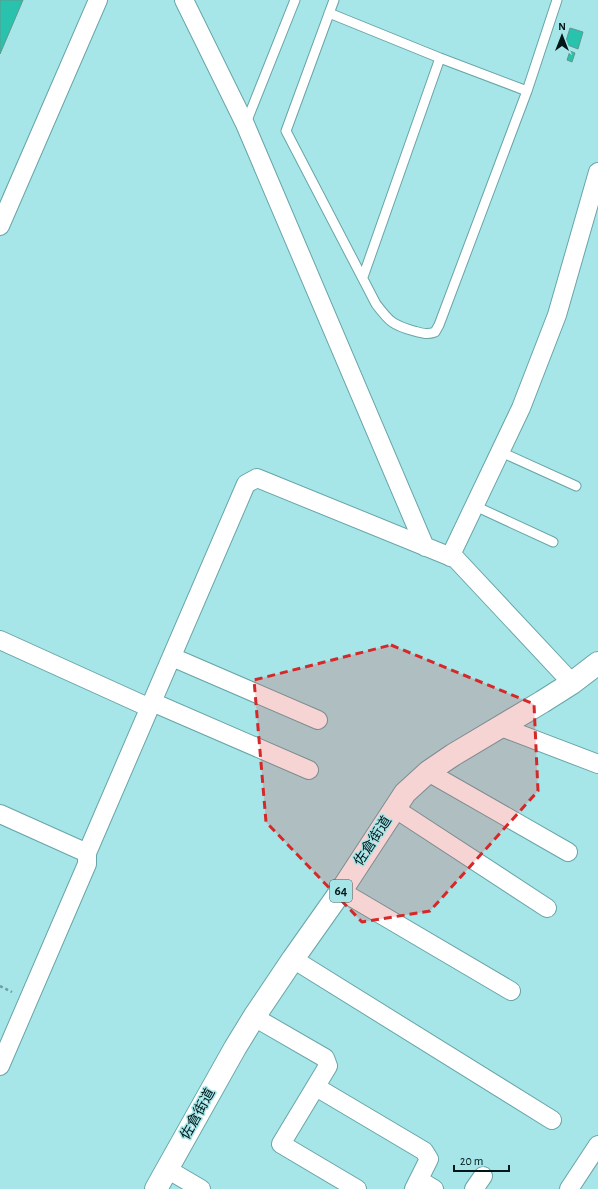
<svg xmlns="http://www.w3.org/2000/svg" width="598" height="1189" viewBox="0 0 598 1189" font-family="'Alegreya Sans','Noto Sans JP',sans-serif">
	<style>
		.building { fill: #28c2ad; stroke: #5f998e }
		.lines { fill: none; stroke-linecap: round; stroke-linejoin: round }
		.lane-casing { stroke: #68a5a8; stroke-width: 11 }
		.street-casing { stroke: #68a5a8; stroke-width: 20 }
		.primary-casing { stroke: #68a5a8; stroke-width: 24 }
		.path { stroke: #6c9da0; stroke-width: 2.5; stroke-dasharray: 3 3; stroke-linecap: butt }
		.lane { stroke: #fff; stroke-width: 9 }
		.street { stroke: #fff; stroke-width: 18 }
		.primary { stroke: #fff; stroke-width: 22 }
		.marked { fill: #d62828; fill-opacity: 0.2; stroke: #d62828; stroke-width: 3; stroke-dasharray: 8 5; stroke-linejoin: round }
		.labels { text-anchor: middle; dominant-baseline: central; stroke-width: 3; stroke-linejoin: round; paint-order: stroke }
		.shield { fill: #a6e5e8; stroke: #325556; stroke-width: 1 }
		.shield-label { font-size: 13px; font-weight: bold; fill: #001718 }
		.street-label { font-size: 14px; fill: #001718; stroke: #a6e5e8 }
	</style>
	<rect width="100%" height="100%" fill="#a6e5e8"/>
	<path class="building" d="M0,0H23L0,54Z
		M570,28L583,32L578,49L565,44Z
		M570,51L575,53L572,62L567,60Z"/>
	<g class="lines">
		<g class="lane-casing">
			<path id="lane" d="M334,0L286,131L376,304C389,321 392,325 414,331C422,333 427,335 435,332L439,325L527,91L557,0
				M329,13L440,58L527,91
				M246,123L295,0
				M363,277L440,58
				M501,452L576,486
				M475,506L553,542"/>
		</g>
		<g class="street-casing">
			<path id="street" d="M184,0L245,124L425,547
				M0,226L98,0
				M450,557L521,408L557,315L598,172
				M0,640L150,708
				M172,657L318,720
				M152,702L309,770
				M501,727L598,764
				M428,772L568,852
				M394,808L547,908
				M0,814L87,853L246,484L257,478L456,559L572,683
				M341,891L511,991
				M293,959L552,1120
				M254,1017L325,1058L328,1066L281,1144L357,1189
				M0,1066L87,864V853
				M316,1087L424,1151L429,1159L414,1189
				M167,1169L201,1189
				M419,1180L434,1189
				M474,1189L483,1176
				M569,1189L598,1145"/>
		</g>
		<g class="primary-casing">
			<path id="primary" d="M156,1189L235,1048L254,1017L293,959L341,891L405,793L428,772L453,755L542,702L572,683L598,663"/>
		</g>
		<path class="path" d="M0,986L12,992"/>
		<use href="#lane" class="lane"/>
		<use href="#street" class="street"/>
		<use href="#primary" class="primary"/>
	</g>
	<path class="marked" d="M391,645L534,704L538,791L430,911L362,922L266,822L254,680Z"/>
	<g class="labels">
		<rect class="shield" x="330" y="880" width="22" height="22" rx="3"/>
		<g class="shield-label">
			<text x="341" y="891">64</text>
		</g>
		<g class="street-label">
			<text transform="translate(373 841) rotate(-57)">佐倉街道</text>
			<text transform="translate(198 1114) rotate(-61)">佐倉街道</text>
		</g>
	</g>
	<g transform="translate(562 36)" stroke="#a6e5e8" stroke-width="3" paint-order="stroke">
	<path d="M0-3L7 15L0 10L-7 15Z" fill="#001718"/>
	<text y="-6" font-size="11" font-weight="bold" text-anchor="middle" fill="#001718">N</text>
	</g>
	<path d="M454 1165v6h55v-6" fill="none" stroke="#001718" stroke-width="2"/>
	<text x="460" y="1165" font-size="12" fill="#001718" stroke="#a6e5e8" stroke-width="3" paint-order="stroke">20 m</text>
</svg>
